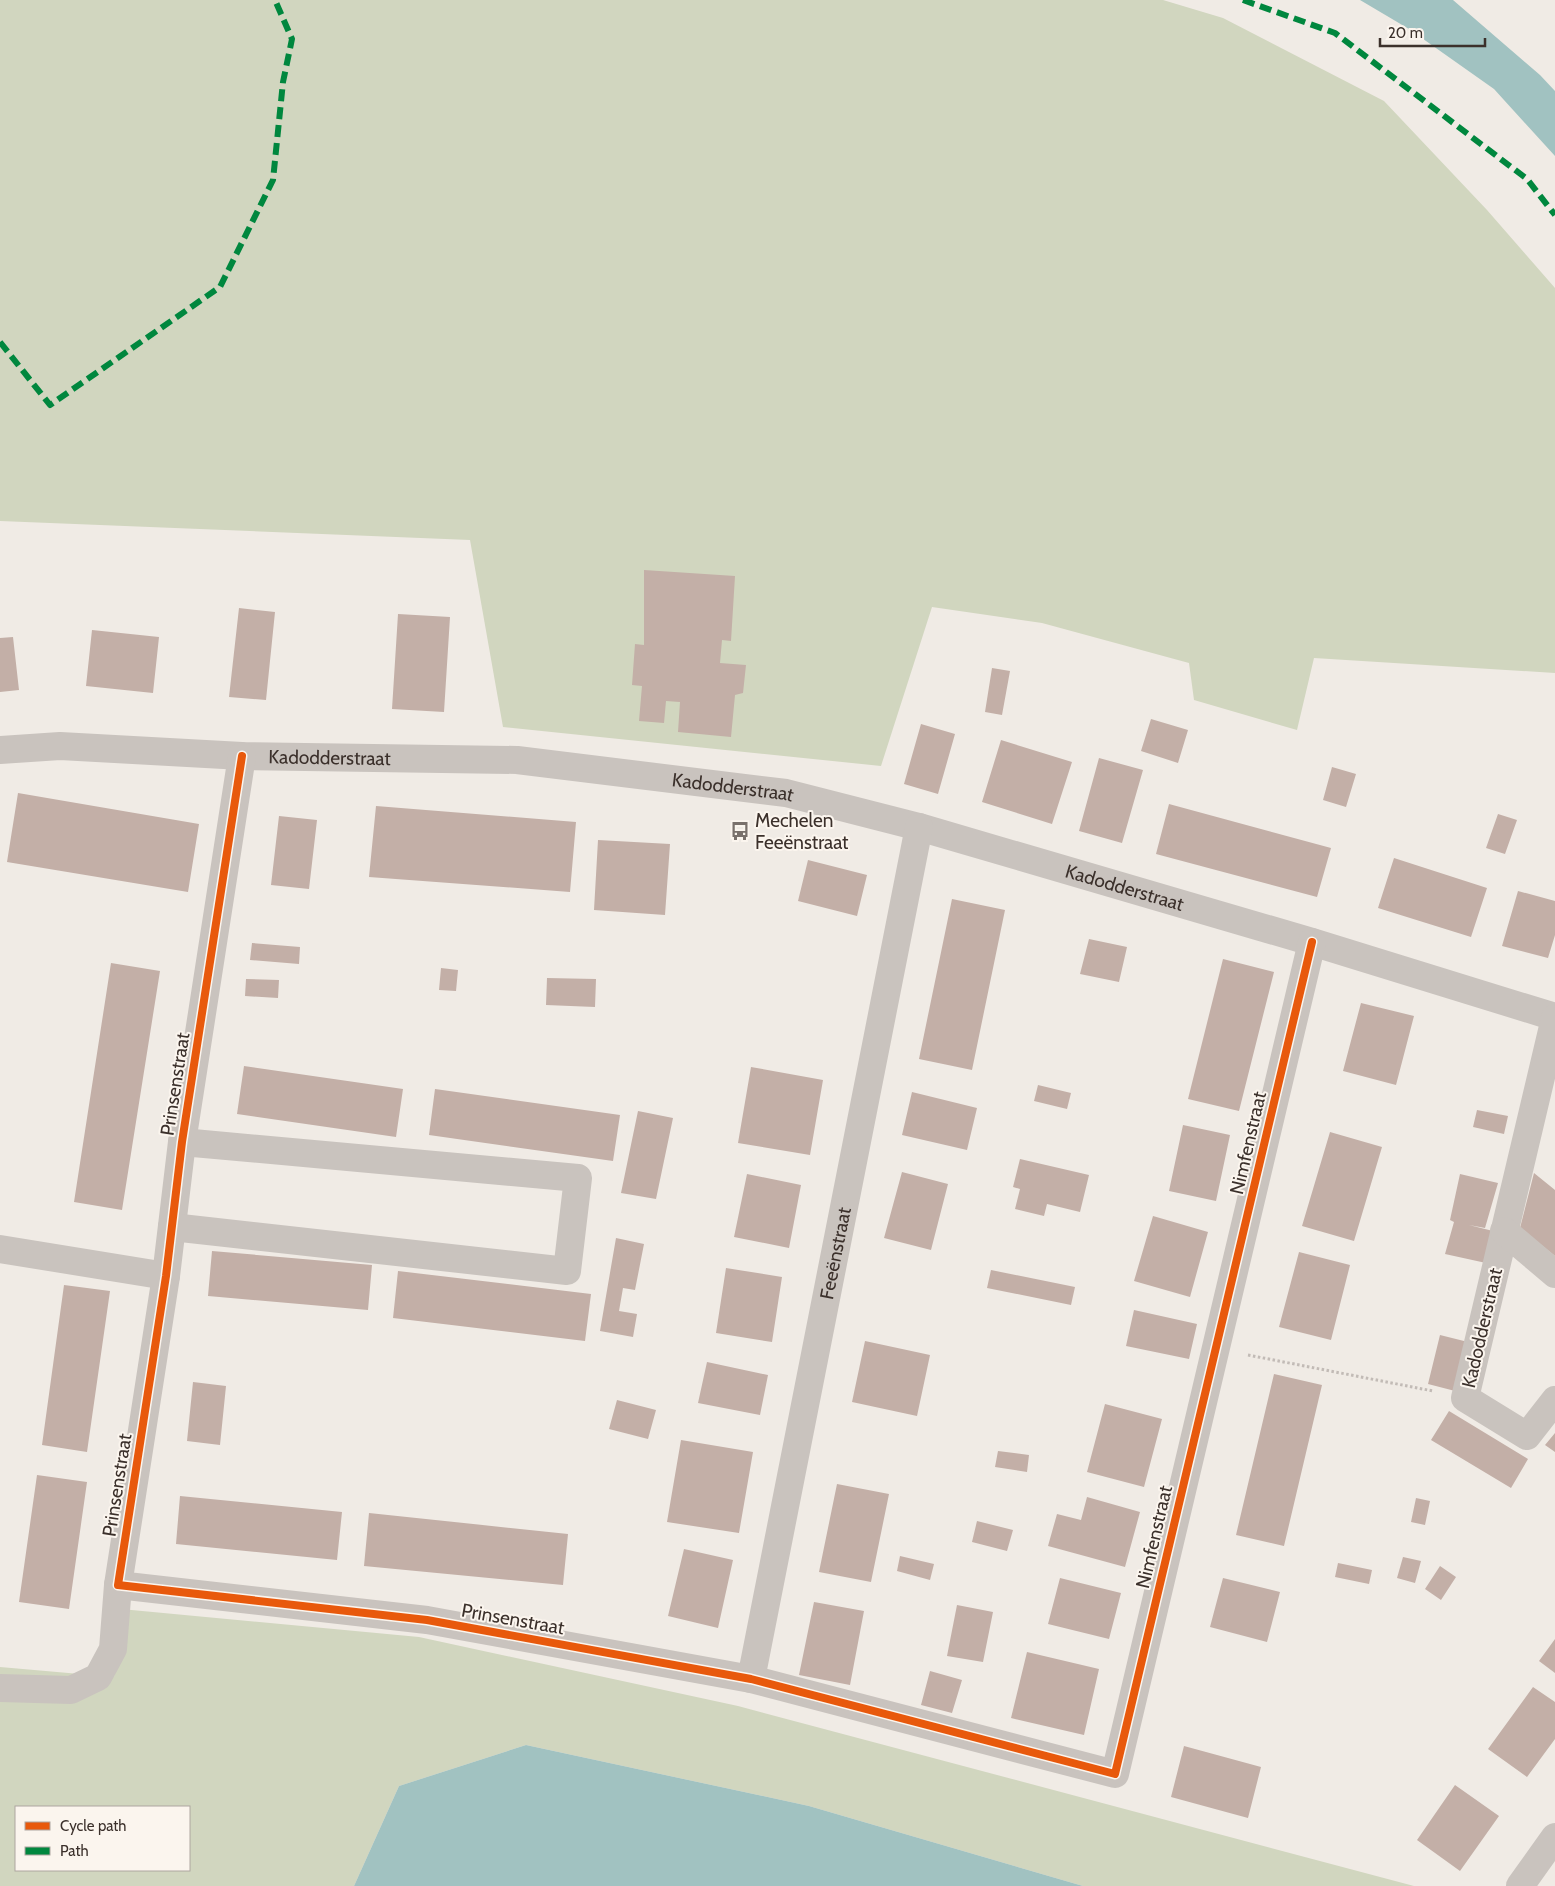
<svg xmlns="http://www.w3.org/2000/svg" width="1555" height="1886" viewBox="0 0 1555 1886" font-family="Cabin,sans-serif">
	<style>
		.green { fill: #d1d6bf; fill-rule: evenodd }
		.water { fill: #a1c2c1 }
		.building { fill: #c3afa7 }
		.lines { fill: none; stroke-linecap: round; stroke-linejoin: round }
		.path { stroke: #c2bbb6; stroke-width: 3; stroke-dasharray: 2.5 2.5; stroke-linecap: butt }
		.minor { stroke: #c9c3be; stroke-width: 28 }
		.quiet { stroke: #00873e; stroke-width: 6; stroke-dasharray: 12 6; stroke-linecap: butt }
		.cycleway-casing { stroke: #fbf5ee; stroke-width: 11 }
		.cycleway { stroke: #e8590c; stroke-width: 8 }
		.labels { text-anchor: middle; dominant-baseline: central; stroke-width: 4; stroke-linejoin: round; paint-order: stroke }
		.street-label { font-size: 19px; fill: #3b302b; stroke: #fbf5ee }
		.poi-label { font-size: 19px; fill: #3b302b; stroke: #fbf5ee; text-anchor: start }
	</style>
	<rect width="100%" height="100%" fill="#f0ebe5"/>
	<path class="green" d="M0,0H1163L1223,18L1384,101L1487,210L1555,288V673L1314,658L1297,730L1194,700L1189,663L1042,623L932,607L881,766L503,727L470,540L0,521Z
		M121,1609L419,1637L738,1706L1414,1886H1083L809,1806L526,1745L399,1786L354,1886H0V1667L114,1677ZM16,1807H189V1870H16Z"/>
	<path class="water" d="M1360,0H1453L1540,75L1555,91V156L1494,89L1409,29Z
		M526,1745L809,1806L1083,1886H354L399,1786Z"/>
	<path class="building" d="M644,570L735,576L731,641L722,640L720,663L746,665L743,693L735,695L731,737L678,732L680,702L666,701L664,723L639,721L642,686L632,685L635,644L644,645Z
		M239,608L275,612L266,700L229,697Z
		M398,614L450,617L444,712L392,709Z
		M92,630L159,637L153,693L86,686Z
		M13,637L19,690L0,692V638Z
		M992,668L1010,671L1002,715L985,712Z
		M1151,719L1188,730L1178,763L1141,751Z
		M921,724L955,734L938,794L904,784Z
		M1001,740L1072,762L1052,824L982,802Z
		M1099,758L1143,770L1122,843L1079,831Z
		M1332,767L1356,774L1346,807L1323,800Z
		M18,793L199,824L188,892L7,862Z
		M1169,804L1331,848L1317,897L1156,854Z
		M376,806L576,822L570,892L369,877Z
		M1498,814L1517,820L1505,854L1486,848Z
		M279,816L317,820L309,889L271,885Z
		M598,840L670,844L665,915L594,910Z
		M1394,858L1487,888L1471,937L1378,908Z
		M808,860L867,875L857,916L798,901Z
		M1518,891L1555,901V935L1548,958L1502,946Z
		M952,899L1005,910L972,1070L919,1059Z
		M1089,939L1127,947L1119,982L1080,974Z
		M252,943L300,947L299,964L250,960Z
		M1223,959L1274,972L1239,1111L1188,1099Z
		M111,963L160,971L122,1210L74,1202Z
		M441,968L458,970L456,991L439,990Z
		M547,978L596,979L595,1007L546,1005Z
		M246,979L279,980L278,998L245,996Z
		M1361,1003L1414,1016L1396,1085L1343,1071Z
		M244,1066L403,1089L396,1137L237,1114Z
		M751,1067L823,1080L810,1155L738,1143Z
		M1038,1085L1071,1093L1067,1109L1034,1101Z
		M435,1089L620,1115L613,1161L429,1135Z
		M912,1092L977,1108L967,1150L902,1135Z
		M1477,1110L1508,1116L1504,1134L1473,1127Z
		M638,1111L673,1118L656,1199L621,1193Z
		M1183,1125L1230,1135L1216,1201L1169,1191Z
		M1330,1132L1382,1147L1354,1241L1302,1226Z
		M1020,1159L1089,1175L1080,1212L1047,1204L1044,1216L1015,1209L1020,1189L1013,1187Z
		M902,1172L948,1184L931,1250L884,1238Z
		M1534,1173L1555,1190V1256L1520,1228Z
		M747,1174L801,1185L789,1248L734,1237Z
		M1460,1174L1498,1183L1485,1228L1469,1225L1493,1231L1486,1263L1445,1254L1454,1222L1450,1220Z
		M1153,1216L1208,1232L1190,1297L1134,1281Z
		M616,1238L644,1244L635,1290L623,1288L619,1311L637,1314L633,1337L600,1331Z
		M212,1251L372,1265L368,1310L208,1296Z
		M1299,1252L1350,1265L1331,1340L1279,1327Z
		M726,1268L782,1277L772,1342L716,1333Z
		M991,1270L1075,1287L1071,1305L987,1288Z
		M398,1271L591,1294L585,1341L393,1318Z
		M64,1285L110,1291L87,1452L42,1445Z
		M1134,1310L1197,1324L1189,1359L1126,1346Z
		M1440,1335L1472,1343L1459,1392L1428,1384Z
		M865,1341L930,1355L917,1416L852,1402Z
		M707,1362L768,1375L760,1415L698,1403Z
		M1274,1374L1322,1385L1284,1546L1236,1535Z
		M193,1382L226,1386L220,1445L187,1441Z
		M617,1400L656,1410L648,1439L609,1429Z
		M1105,1404L1162,1419L1144,1487L1087,1472Z
		M1449,1411L1528,1459L1511,1488L1431,1440Z
		M1555,1433V1452L1545,1445Z
		M681,1440L753,1452L739,1533L667,1522Z
		M998,1451L1029,1455L1027,1472L995,1467Z
		M37,1475L87,1482L69,1609L19,1602Z
		M837,1484L889,1494L871,1582L819,1572Z
		M180,1496L342,1512L337,1560L176,1544Z
		M1087,1497L1140,1512L1125,1567L1048,1546L1057,1514L1081,1520Z
		M1416,1498L1430,1501L1425,1525L1411,1522Z
		M369,1513L568,1534L563,1585L364,1566Z
		M977,1521L1013,1530L1007,1551L972,1542Z
		M684,1549L733,1560L718,1628L668,1616Z
		M900,1556L934,1564L930,1580L897,1571Z
		M1403,1557L1421,1561L1415,1583L1397,1578Z
		M1338,1563L1372,1570L1369,1584L1335,1577Z
		M1440,1566L1456,1577L1441,1600L1425,1589Z
		M1060,1578L1121,1593L1109,1639L1048,1624Z
		M1223,1578L1280,1592L1267,1642L1210,1627Z
		M814,1602L864,1611L850,1685L799,1675Z
		M957,1605L993,1612L983,1662L947,1656Z
		M1555,1639V1673L1539,1661Z
		M1027,1652L1099,1669L1084,1735L1011,1718Z
		M930,1671L962,1680L952,1713L921,1705Z
		M1533,1687L1555,1702V1739L1527,1777L1488,1749Z
		M1184,1746L1261,1767L1248,1818L1171,1797Z
		M1455,1785L1499,1816L1460,1871L1417,1840Z"/>
	<g class="lines">
		<path class="path" d="M1248,1355L1433,1391"/>
		<g class="minor">
			<path id="s1" d="M0,750L60,746L242,756L517,760L786,793L919,827L1312,942L1555,1017"/>
			<path d="M242,756L182,1142L166,1276L118,1585L427,1620L751,1679L1115,1774L1312,942"/>
			<path d="M1555,1018L1465,1398L1527,1436L1555,1400"/>
			<path d="M172,1227L567,1271L578,1178L182,1142"/>
			<path d="M1504,1231L1555,1274"/>
			<path d="M0,1249L166,1276"/>
			<path id="s2" d="M751,1679L919,827"/>
			<path d="M0,1688L71,1690L98,1677L113,1649L118,1585"/>
			<path d="M1520,1886L1555,1837"/>
		</g>
		<path class="quiet" d="M1243,0L1335,33L1527,179L1555,215
			M0,342L50,405L220,287L273,180L283,82L292,39L275,0"/>
		<g class="cycleway-casing">
			<path id="cycleway" d="M242,756L182,1142L166,1276L118,1585L427,1620L751,1679L1115,1774L1312,942"/>
		</g>
		<use href="#cycleway" class="cycleway"/>
	</g>
	<defs>
		<g id="bus-bare" transform="scale(1.5)"><path d="M-5-6H5V4H4V6H2V4H-2V6H-4V4H-5ZM-3.5-4V0h7V-4ZM-3.5 1.2v1.5H-2V1.2ZM2 1.2v1.5H3.5V1.2Z" fill="#7a716c" stroke="#fbf5ee" stroke-width="2.5" paint-order="stroke"/></g>
	</defs>
	<g fill-rule="evenodd">
		<use href="#bus-bare" x="740" y="831"/>
	</g>
	<g class="labels">
		<g class="street-label">
			<text stroke="none"><textPath href="#s1" startOffset="330">Kadodderstraat</textPath></text>
			<text stroke="none"><textPath href="#s1" startOffset="735">Kadodderstraat</textPath></text>
			<text stroke="none"><textPath href="#s1" startOffset="1140">Kadodderstraat</textPath></text>
			<text transform="translate(175 1084) rotate(-81)">Prinsenstraat</text>
			<text transform="translate(1248 1143) rotate(-77)">Nimfenstraat</text>
			<text stroke="none"><textPath href="#s2" startOffset="434">Feeënstraat</textPath></text>
			<text transform="translate(1482 1328) rotate(-77)">Kadodderstraat</text>
			<text transform="translate(117 1485) rotate(-81)">Prinsenstraat</text>
			<text transform="translate(1154 1537) rotate(-77)">Nimfenstraat</text>
			<text transform="translate(513 1619) rotate(10)">Prinsenstraat</text>
		</g>
		<g class="poi-label">
			<text x="755" y="820">Mechelen<tspan x="755" dy="22">Feeënstraat</tspan></text>
		</g>
	</g>
	<rect x="15" y="1806" width="175" height="65" fill="#fbf5ee" stroke="#aea6a0"/>
	<rect x="25" y="1822" width="25" height="8" fill="#e8590c" stroke="#aea6a0"/>
	<text x="60" y="1831" font-size="15" fill="#3b302b">Cycle path</text>
	<rect x="25" y="1847" width="25" height="8" fill="#00873e" stroke="#aea6a0"/>
	<text x="60" y="1856" font-size="15" fill="#3b302b">Path</text>
	<path d="M1380 38v8h105v-8" fill="none" stroke="#3b302b" stroke-width="2.5"/>
	<text x="1388" y="38" font-size="15" fill="#3b302b" stroke="#fbf5ee" stroke-width="4" paint-order="stroke">20 m</text>
</svg>
